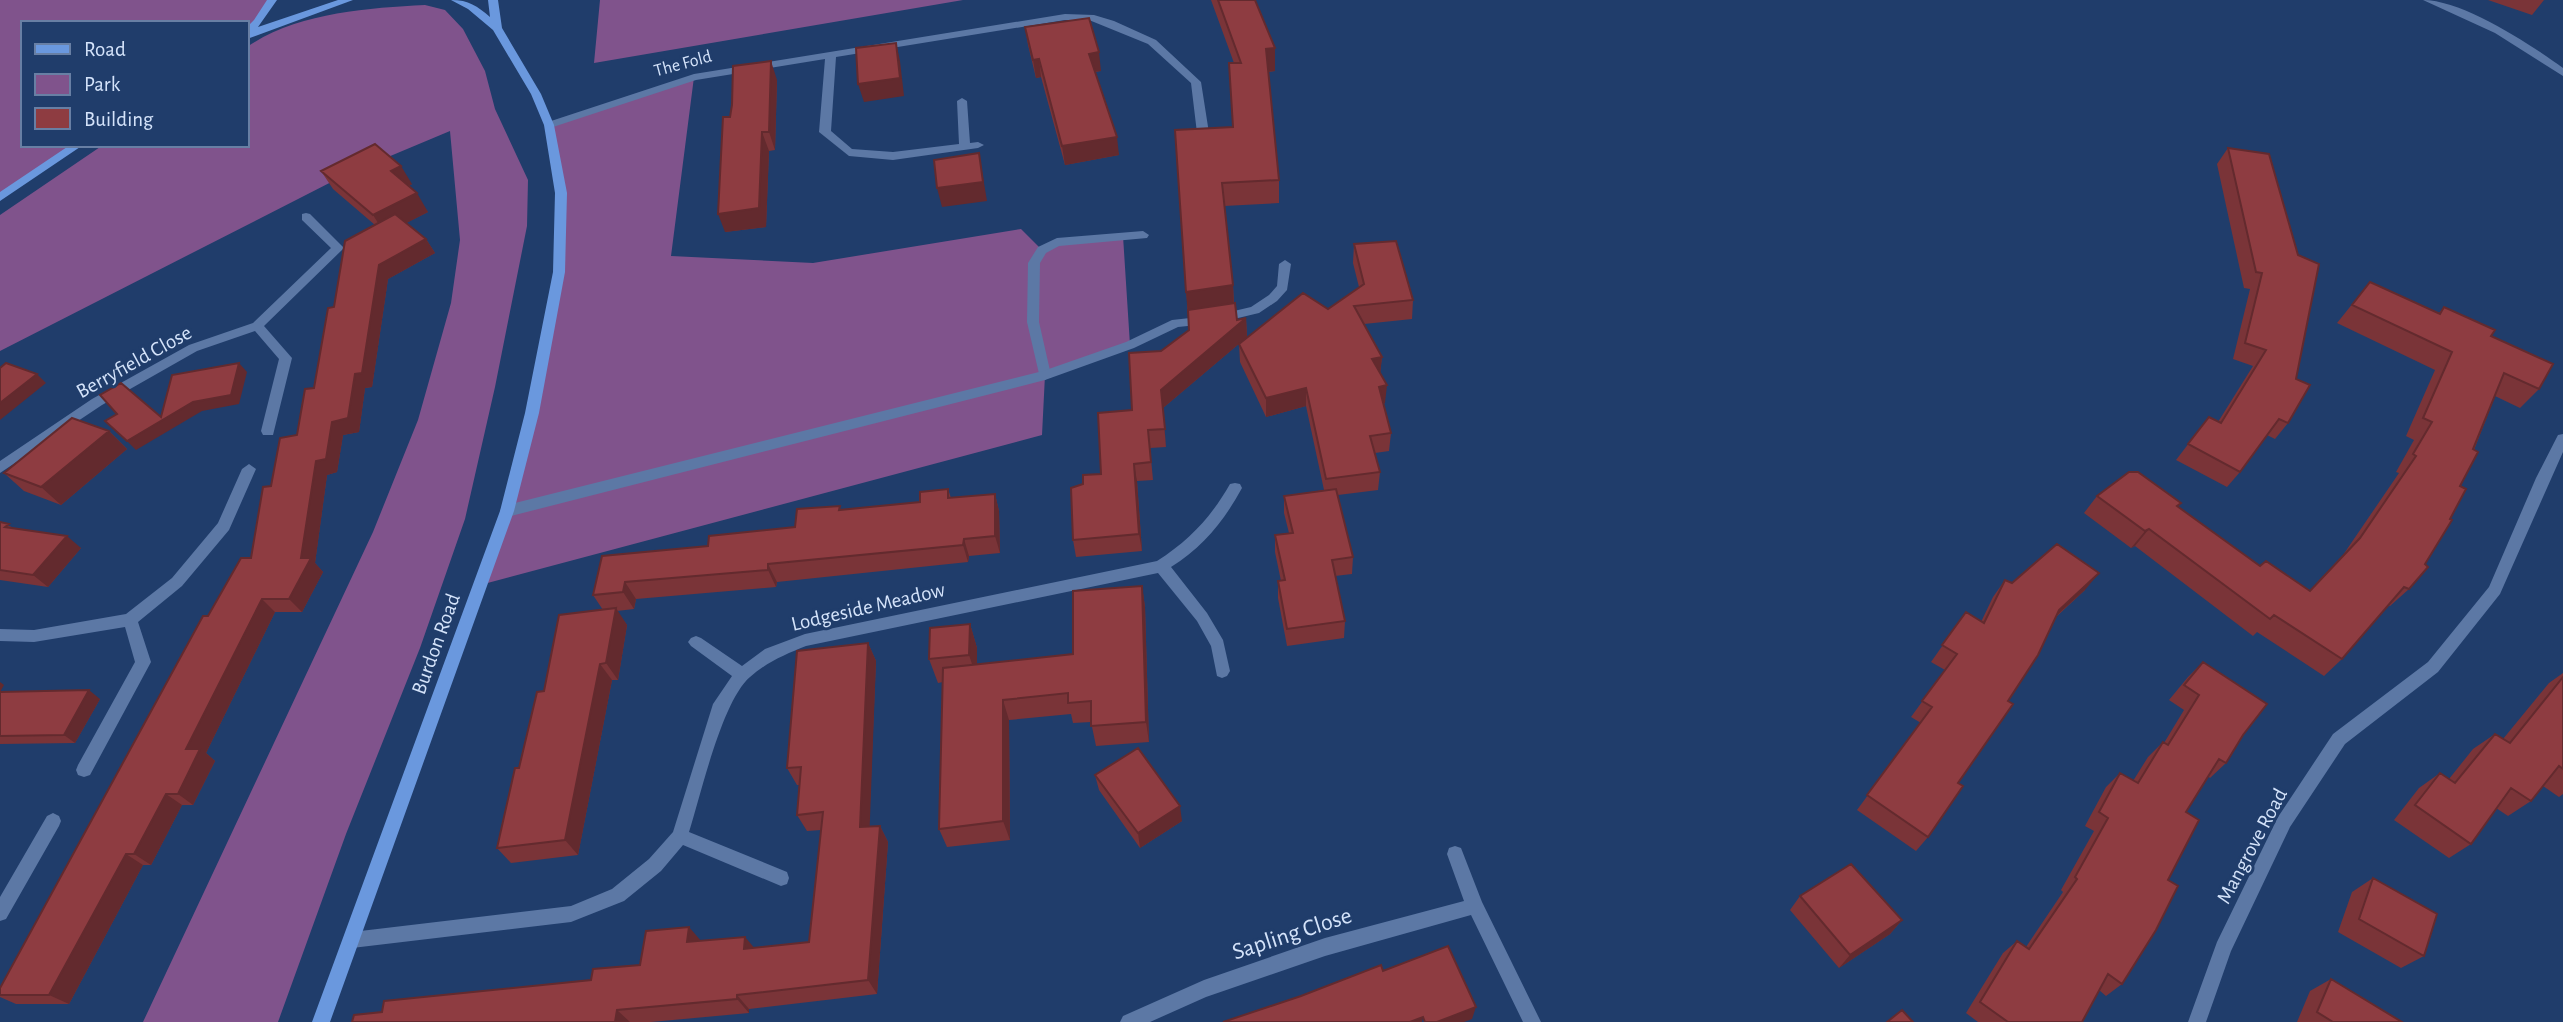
<svg xmlns="http://www.w3.org/2000/svg" width="2563" height="1022" viewBox="0 0 2563 1022" font-family="'Alegreya Sans',sans-serif">
	<style>
		.green { fill: #80538c }
		.lines { fill: none; stroke-linecap: round; stroke-linejoin: round }
		.lane { fill: #5c78a5; fill-rule: evenodd }
		.street { fill: #5c78a5; fill-rule: evenodd }
		.secondary { fill: #6a98de; fill-rule: evenodd }
		.wall { fill: #7a3438 }
		.shaded-wall { fill: #632a2e }
		.building { fill: #8e3c41; stroke: #632a2e; stroke-width: 2 }
		.labels { text-anchor: middle; dominant-baseline: central; stroke-width: 6; stroke-linejoin: round; paint-order: stroke }
		.far-street-label { font-size: 18px; fill: #d4e3fa; stroke: #203d6b }
		.street-label { font-size: 21px; fill: #d4e3fa; stroke: #203d6b }
		.near-street-label { font-size: 24px; fill: #d4e3fa; stroke: #203d6b }
	</style>
	<rect width="100%" height="100%" fill="#203d6b"/>
	<path class="green" d="M0,0H272L258,22L247,32V23H23V145H78L0,197Z
		M600,0H963L594,63Z
		M425,5L445,10L463,29L485,71L495,109L528,180L527,226L495,387L465,519L420,648L346,834L278,1022H143L373,532L418,420L451,303L460,240L450,131L345,175L0,351V215L103,145H247V47C296,13 367,8 425,5Z
		M694,77L671,256L813,263L1021,229L1042,250L1057,242L1123,236L1130,345L1045,375L1042,435L480,585L507,511L559,272L561,193L549,125Z"/>
	<g class="lines">
		<path class="lane" d="M1143,231L1149,235L1147,238L1059,246L1046,253L1040,263L1039,322L1051,375L1045,380L1040,378L1027,322L1028,263L1038,247L1057,238Z"/>
		<path class="street" d="M2423,0C2463,0 2530,44 2563,68V76L2495,33Z
			M1065,14L1094,15L1114,21L1156,40L1201,82L1209,133L1207,135H1199L1197,133L1191,83L1148,44L1089,20H1065L836,57L831,131L852,149L893,152L959,144L957,101L962,98L967,101L970,143L978,142L984,145L978,148L893,160L849,156L819,132L825,59L696,80L553,127L549,128L544,125L545,123L694,74Z
			M306,213L310,214L344,248L264,326L292,358L273,435H263L261,431L279,359L255,331L197,351L102,405L0,473V461L92,399L189,345L253,323L331,248L302,220V214Z
			M1285,260L1291,264L1287,290L1277,301L1259,313L1217,323L1178,327L1134,348L1045,380L507,517L502,515L500,511L502,507L507,505L1043,371L1126,342L1172,320L1217,315L1251,307L1269,295L1277,286L1279,264Z
			M2563,434V452L2500,594L2438,672L2345,744L2290,827L2231,951L2206,1022H2188L2217,942L2278,817L2333,734L2428,662L2489,587L2536,478L2558,435Z
			M249,464L256,469L229,530L182,586L138,622L151,662L90,775L84,777L78,775L76,770L78,765L135,662L125,627L34,642L0,641V629L34,630L126,614L172,578L218,523L242,469Z
			M1235,483L1240,484L1242,488C1224,521 1203,547 1171,567L1207,613L1223,640L1230,671L1227,676L1222,678L1217,676L1211,646L1197,621L1158,573L806,646C786,654 767,662 750,677C722,701 701,794 689,832L787,872L789,878L787,884L781,886L683,845L661,871L624,901L571,922L352,948L346,946L343,940L346,934L352,932L571,906L612,889L649,859L673,832L713,704L732,676L691,646L688,642L691,638L696,636L701,638L742,666L765,649L805,634L1157,561C1190,540 1211,517 1230,484Z
			M53,813L59,816L61,821L59,826L6,919L0,921V897L47,816Z
			M1455,846L1461,848L1482,902L1541,1022H1523L1471,915L1325,956L1206,997L1150,1022H1120L1123,1016L1204,980L1325,938L1464,901L1447,854L1449,848Z"/>
		<path class="secondary" d="M267,0H277L258,27L338,0H353L247,39V27L254,20Z
			M451,0C469,0 477,6 490,17L488,0H498L502,28L541,94L554,125L567,193L565,272L539,413L514,511L330,1022H312L500,511L525,413L553,272L555,193L544,125L531,94L493,30L468,9Z
			M70,145H83L0,201V192Z"/>
	</g>
	<path class="wall" d="M1211,0H1255L1275,71L1268,72L1279,180V203L1224,206L1233,285L1234,303L1237,320L1246,318L1247,337L1163,408L1166,447L1150,448L1153,480L1137,481L1142,551L1076,557L1073,540L1083,484L1101,474L1161,351L1189,330L1175,130L1232,127L1234,63Z
		M2488,0H2544L2532,15Z
		M1025,27L1101,71L1095,72L1119,155L1065,165L1041,77L1036,78L1028,45Z
		M777,80L775,150L769,151L766,227L725,232L730,117Z
		M2228,148L2296,379L2288,423L2275,439L2267,435L2240,472L2227,487L2176,460L2209,417L2218,422L2253,366L2233,359L2250,289L2244,288L2217,164Z
		M321,171L412,184L409,186L428,212L406,223L426,239L435,253L388,279L372,387L365,388L359,432L343,435L337,472L327,475L315,563L323,572L302,612H275L206,753L215,761L193,805H182L151,865H143L69,1004H16L0,997V988L208,616L251,558L271,486L297,435L314,388L334,307L375,225L333,189Z
		M1354,244L1413,300L1412,319L1364,324L1382,357L1380,373L1385,403L1383,404L1391,433L1389,451L1375,453L1380,472L1378,490L1338,495L1353,557L1352,574L1335,576L1345,621L1344,638L1287,646L1278,598V581H1281L1275,552V535L1289,533L1284,513V496L1324,490L1306,406L1266,417L1240,362L1239,344L1328,309L1359,287L1353,263Z
		M2370,282L2439,313L2444,307L2491,336L2539,389L2520,408L2495,396L2460,486L2409,589L2390,606L2388,605L2342,659L2324,676L2257,632L2253,636L2135,546L2131,548L2084,513L2097,496L2181,503L2178,507L2260,566L2309,591L2343,555L2399,473L2396,472L2414,440L2406,436L2435,370L2337,323Z
		M109,431L127,449L61,505L24,491L4,473Z
		M948,489L951,498L995,494L999,511L1000,553L969,556L968,562L777,582L776,587L636,599L634,609L617,611L627,625L618,680H612L578,855L511,863L497,848L519,768L544,691L603,610L593,595L708,546L795,527L842,510L920,502Z
		M0,522L14,528L81,548L48,587L0,580Z
		M2005,580L2012,583L2085,590L2055,618L2008,701L1958,783L1928,837L1916,851L1857,810L1921,723L1911,717L1945,670L1931,662L1966,612L1981,622L1993,597Z
		M1142,586L1145,607L1149,742L1096,746L1091,722L1073,723L1071,714L1009,720L1010,840L947,847L939,829L943,682L938,683L929,659L970,624L977,648V664L1073,654Z
		M868,643L876,661L869,827L880,826L888,842L877,994L749,1009V1013L651,1022H352L382,1012L591,980L640,965L701,940L754,948L809,942L821,830L807,831L797,815L799,785H797L787,768Z
		M2203,662L2243,735L2226,763L2210,778L2208,776L2186,812L2168,880L2122,984L2106,996L2099,990L2082,1022H1978L1966,1013L2003,953L2017,941L2026,947L2063,892L2061,890L2094,831L2085,826L2106,787L2120,773L2133,781L2148,757L2163,742L2164,743L2184,710L2169,700L2188,677Z
		M2563,673V794L2559,797L2543,786L2531,801L2508,816L2496,808L2471,844L2449,858L2394,820L2419,788L2440,773L2449,779L2473,749L2495,734L2503,739L2549,683Z
		M0,692L100,699L75,743L0,744Z
		M1095,775L1182,821L1140,848L1099,790Z
		M2373,878L2424,956L2401,968L2338,932L2352,892Z
		M1800,896L1902,920L1890,934L1839,968L1790,910Z
		M2331,979L2402,1022H2297L2310,991Z"/>
	<path class="shaded-wall" d="M896,43L900,61L904,96L864,102L858,84Z
		M1275,48V71L1266,72V49Z
		M1099,52L1101,71L1092,72L1089,54Z
		M1039,59L1041,77L1036,78L1033,60Z
		M771,61L777,80L775,150L769,132Z
		M762,132L769,151L766,227L725,232L718,214Z
		M1117,137L1119,155L1065,165L1062,146Z
		M979,153L987,201L942,207L937,188Z
		M401,166L412,184L403,189L391,171Z
		M417,193L428,212L385,234L373,215Z
		M426,239L435,253L388,279L372,387L365,388L359,432L343,435L337,472L327,475L315,563L323,572L302,612L289,599L301,558L316,461L332,422L379,265Z
		M1233,285L1234,308L1188,316L1186,292Z
		M1246,318L1247,337L1163,408L1166,447L1161,390Z
		M1382,357L1380,375L1372,359Z
		M239,363L247,372L239,404L202,411L136,450L127,441Z
		M37,374L46,383L0,420V403Z
		M1387,385L1385,403L1377,405L1379,387Z
		M1306,388V406L1266,417V398Z
		M109,431L127,449L61,505L41,487Z
		M1134,464L1137,481L1142,551L1139,534Z
		M995,494L999,511L1000,553L995,536Z
		M2149,529L2135,546L2131,548L2145,531Z
		M67,536L81,548L48,587L33,575Z
		M964,539L969,556L968,562L963,545Z
		M768,564L777,582L776,587L768,570Z
		M2099,573L2085,590L2045,626L2059,610Z
		M625,582L636,599L634,609L623,592Z
		M1142,586L1145,607L1149,742L1146,722Z
		M262,599L275,612L206,753L215,761L193,805L178,794L186,749Z
		M616,608L627,625L618,680L606,663Z
		M970,624L977,648V679L969,655Z
		M868,643L876,661L869,844L860,827Z
		M600,664L612,680L578,855L565,840Z
		M0,682L4,685L0,692Z
		M89,690L100,699L75,743L64,735Z
		M1003,700L1009,720L1010,840L1003,821Z
		M166,794L182,805L151,865L134,854Z
		M1180,806L1182,821L1140,848L1138,833Z
		M880,826L888,842L877,994L868,980Z
		M126,854L143,865L69,1004L49,995Z
		M1902,920L1890,934L1839,968L1850,955Z
		M689,927L702,942H687Z
		M745,937L757,951L744,949Z
		M737,995L749,1009V1013L737,999Z
		M1476,1007L1472,1019L1464,1022H1437Z
		M617,1010L630,1022H615Z
		M1423,1017L1422,1022H1410Z"/>
	<path class="building" d="M1218,0H1255L1275,48L1266,49L1279,180L1222,183L1233,285L1186,292L1175,130L1233,127L1229,63H1241Z
		M1089,18L1099,52L1089,54L1117,137L1062,146L1039,59L1033,60L1025,27Z
		M896,43L900,78L858,84L856,48Z
		M771,61L769,132H762L759,208L718,214L723,117H730L732,105L733,66Z
		M375,144L401,166L391,171L417,193L373,215L321,171Z
		M2228,148L2269,154L2298,255L2319,264L2296,379L2310,385L2288,423L2279,419L2240,472L2188,444L2209,417L2221,423L2266,350L2245,343L2262,273L2256,272Z
		M979,153L983,182L937,188L934,160Z
		M395,214L426,239L379,265L362,373L355,374L348,418L332,422L326,459L316,461L301,558H311L289,599H262L186,749H200L178,794H166L134,854H126L49,995H0V988L203,616H208L241,558H251L263,487L271,486L280,438L297,435L305,389L314,388L328,308L334,307L345,241Z
		M1396,241L1413,300L1354,306L1382,357L1372,359L1387,385L1379,387L1391,433L1370,436L1380,472L1326,479L1306,388L1266,398L1239,344L1303,293L1328,309L1364,284L1354,244Z
		M2370,282L2440,314L2444,307L2495,330L2491,336L2553,364L2539,389L2504,373L2473,449L2478,452L2460,486L2466,489L2450,519L2452,520L2425,564L2428,567L2409,589L2404,587L2342,659L2274,615L2270,619L2149,529L2145,531L2097,496L2129,472H2138L2181,503L2177,506L2260,566L2266,561L2310,591L2360,538L2416,456L2413,454L2432,422L2423,418L2452,352L2352,305Z
		M1235,303L1237,320L1246,318L1161,390L1165,429L1148,430L1151,462L1134,464L1139,534L1073,540L1071,488L1083,484V475L1101,474L1098,413L1132,410L1129,353L1161,351L1189,330L1188,310Z
		M6,363L37,374L0,403V368Z
		M239,363L231,395L193,402L127,441L105,421L117,414L100,395L121,383L161,417L172,375Z
		M72,418L109,431L41,487L4,473Z
		M948,489V498L995,494V536L964,539L963,545L768,564V570L625,582L623,592L593,595L602,556L708,546L709,536L795,527L797,509L840,506L839,510L920,502V492Z
		M1336,489L1353,557L1332,560L1345,621L1287,629L1278,581L1285,580L1275,535L1293,533L1284,496Z
		M0,522L9,524L5,527L67,536L33,575L0,570Z
		M2057,544L2099,573L2059,610L2038,655L2008,701L2013,704L1958,783L1963,786L1928,837L1867,795L1932,707L1922,701L1957,654L1942,645L1966,612L1984,623L2005,580L2012,583Z
		M1142,586L1146,722L1091,726V701L1068,703V693L1003,700V821L939,829L943,668L1073,654V591Z
		M616,608L606,663L600,664L565,840L497,848L515,768H519L537,692L544,691L559,615Z
		M970,624L969,655L929,659L930,628Z
		M868,643L860,827L880,826L868,980L737,995V999L617,1010L615,1022H352L354,1015L382,1012L384,1001L591,980L593,969L640,965L646,931L689,927L687,942L745,937L744,949L809,942L823,812L797,815L801,767L787,768L797,651Z
		M2203,662L2267,704L2243,735L2226,763L2219,759L2186,812L2199,820L2168,880L2178,886L2156,930L2122,984L2108,974L2082,1022H2008L1980,1002L2017,941L2029,949L2077,879L2075,877L2108,818L2099,812L2120,773L2138,783L2163,742L2168,745L2199,695L2184,685Z
		M2563,677V769L2559,766L2531,801L2511,788L2471,844L2415,805L2440,773L2455,783L2495,734L2510,743Z
		M89,690L64,735L0,736V692Z
		M1138,748L1180,806L1138,833L1095,775Z
		M1851,864L1902,920L1850,955L1800,896Z
		M2373,878L2437,914L2424,956L2359,919Z
		M1448,946L1476,1007L1437,1022H1425L1423,1017L1410,1022H1223L1301,996L1381,965L1383,971Z
		M2331,979L2402,1022H2333L2317,1012Z
		M1902,1010L1913,1022H1887Z"/>
	<g class="labels">
		<g class="far-street-label">
			<text transform="translate(683 64) rotate(-15)">The Fold</text>
		</g>
		<g class="street-label">
			<text transform="translate(134 362) rotate(-29)">Berryfield Close</text>
			<text transform="translate(868 607) rotate(-13)">Lodgeside Meadow</text>
			<text transform="translate(436 644) rotate(-70)">Burdon Road</text>
			<text transform="translate(2252 846) rotate(-62)">Mangrove Road</text>
		</g>
		<g class="near-street-label">
			<text transform="translate(1292 934) rotate(-18)">Sapling Close</text>
		</g>
	</g>
	<rect x="21" y="21" width="228" height="126" fill="#203d6b" stroke="#687fa4" stroke-width="2"/>
	<rect x="35" y="44" width="35" height="10" fill="#6a98de" stroke="#687fa4" stroke-width="2"/>
	<text x="84" y="56" font-size="21" fill="#d4e3fa">Road</text>
	<rect x="35" y="74" width="35" height="21" fill="#80538c" stroke="#687fa4" stroke-width="2"/>
	<text x="84" y="91" font-size="21" fill="#d4e3fa">Park</text>
	<rect x="35" y="108" width="35" height="21" fill="#8e3c41" stroke="#687fa4" stroke-width="2"/>
	<text x="84" y="126" font-size="21" fill="#d4e3fa">Building</text>
</svg>
